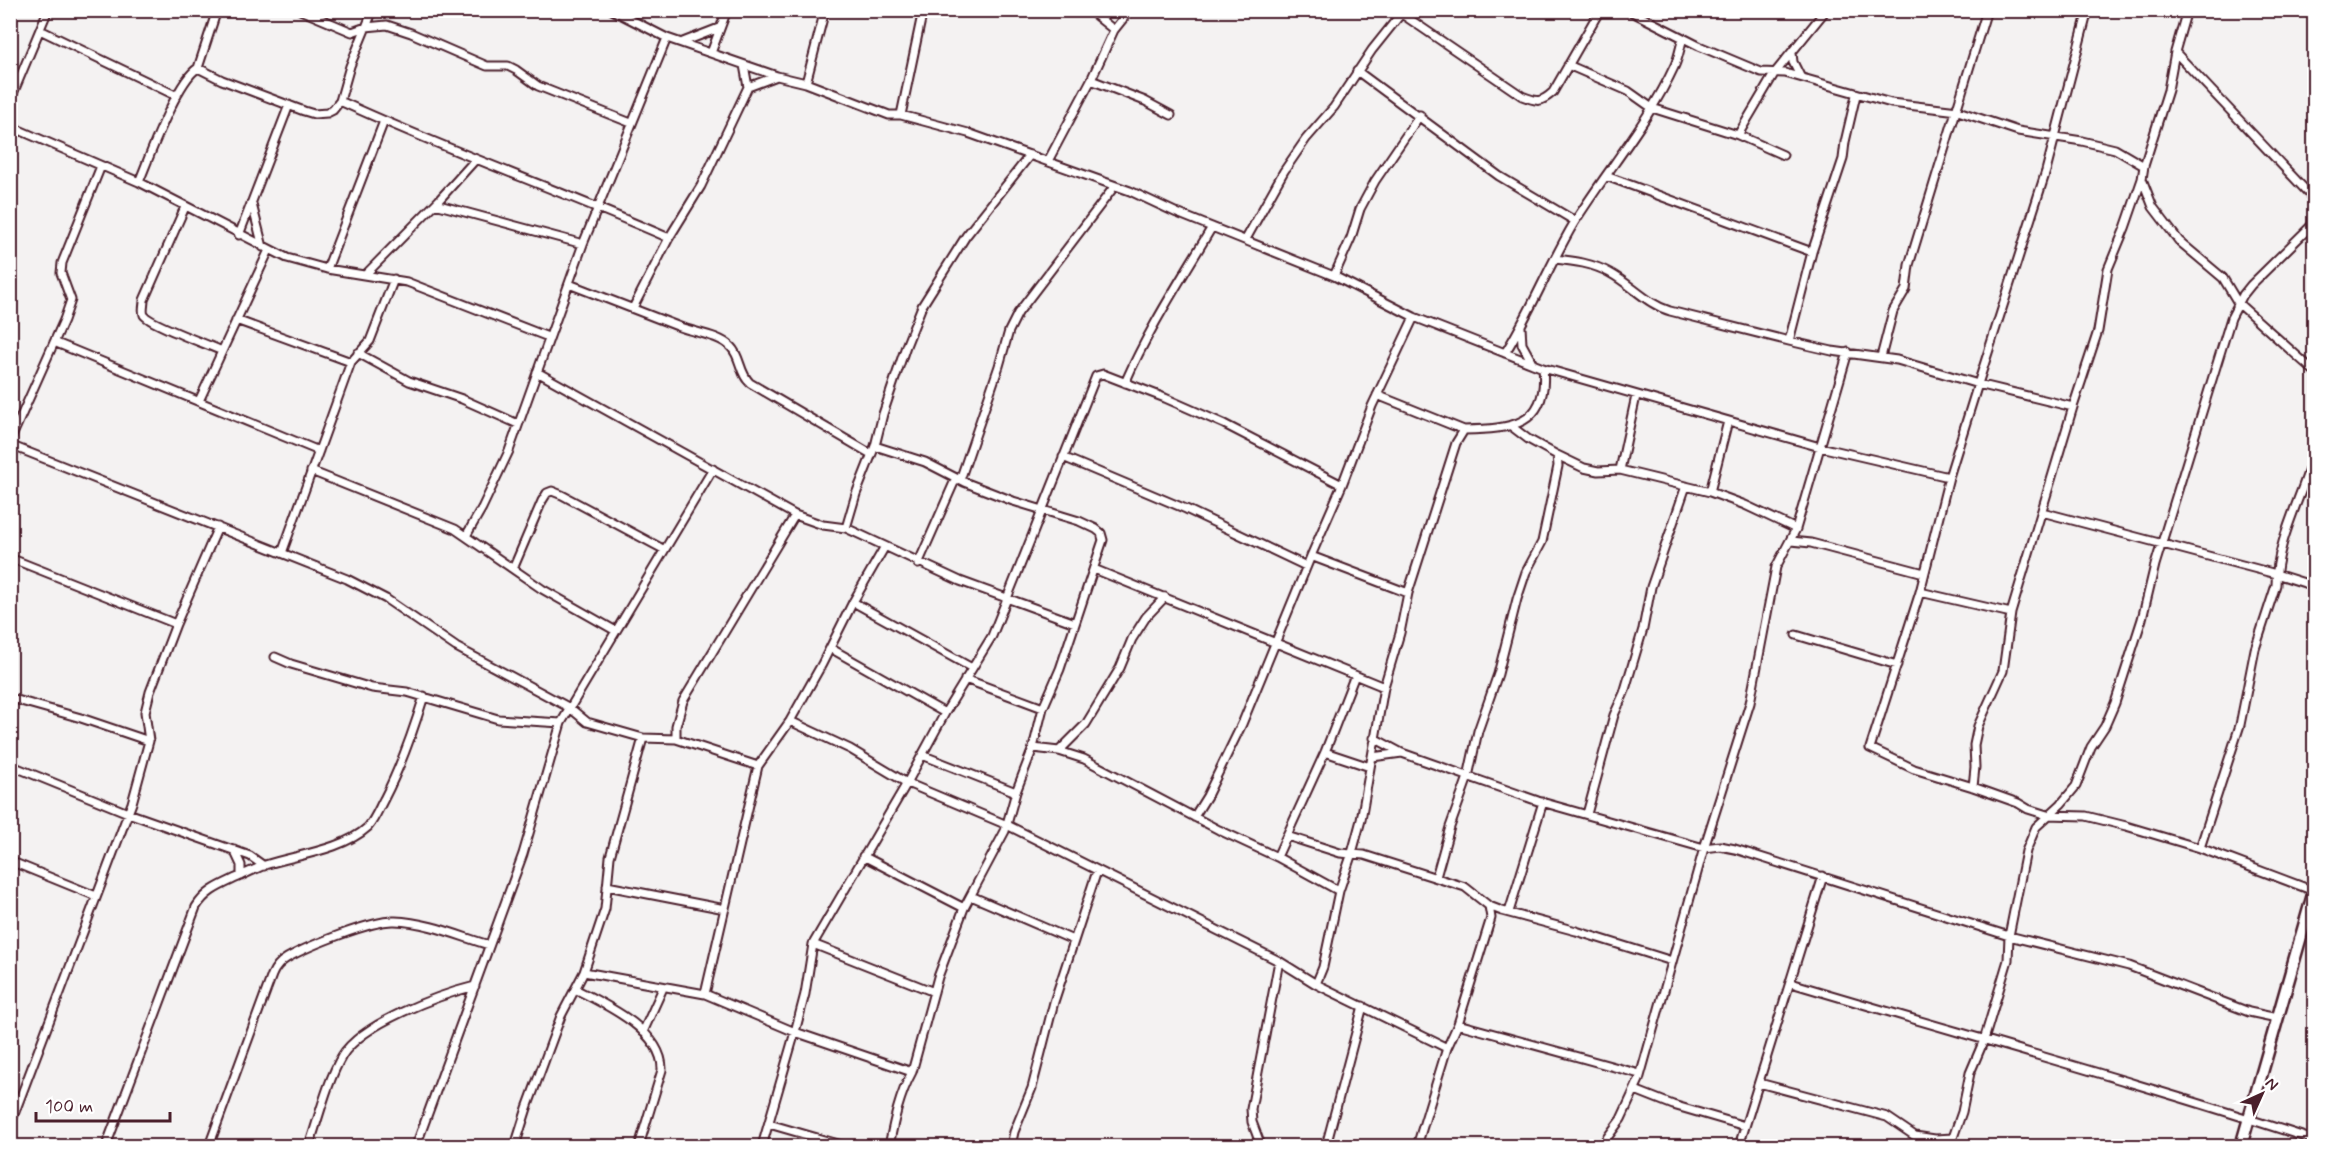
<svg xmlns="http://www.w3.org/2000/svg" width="2325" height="1157" viewBox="0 0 2325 1157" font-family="Mynerve,sans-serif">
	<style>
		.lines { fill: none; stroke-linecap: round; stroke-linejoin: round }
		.street-casing { stroke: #4a1f2b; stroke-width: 11 }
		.secondary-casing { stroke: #4a1f2b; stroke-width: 15 }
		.street { stroke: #fff; stroke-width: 7 }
		.secondary { stroke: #fff; stroke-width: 10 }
	</style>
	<rect width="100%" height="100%" fill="#f4f2f2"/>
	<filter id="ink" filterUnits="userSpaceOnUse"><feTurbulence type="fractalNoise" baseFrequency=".0167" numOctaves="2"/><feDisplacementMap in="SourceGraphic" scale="12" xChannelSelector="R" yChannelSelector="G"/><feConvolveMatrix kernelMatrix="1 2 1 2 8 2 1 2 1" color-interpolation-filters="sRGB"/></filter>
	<g filter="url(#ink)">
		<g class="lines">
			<g class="street-casing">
				<path id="street" d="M300,10L352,32L366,27L387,25L411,33L487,66H508L516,70L538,86L631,123
					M612,10L667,38L777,76L806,83L889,115H901L968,133L1130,191L1177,213L1334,276L1414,317L1543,368L1820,447L1949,477
					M1089,10L1114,30
					M1628,10L1699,46L1761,72L1785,73L1891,103L1958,111L2018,131L2082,141L2115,149L2144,166
					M2088,10L2046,171L1978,384L1949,477L1920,592L1870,748L1914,769L1973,787L2018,803L2028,809L2047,815L2086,816L2126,826L2200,848L2314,891
					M2310,10L2314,15
					M1402,14L1522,96C1537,102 1541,103 1553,92L1600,10
					M40,30L177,96
					M683,42L719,28
					M2175,52L2314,199
					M711,53L727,10
					M1792,53L1793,62L1800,76
					M1568,65L1628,91L1652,108L1738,135L1774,74L1826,10
					M198,68L217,10
					M1357,71L1499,176L1575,221
					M1091,80L1145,101L1171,115
					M806,83L825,10
					M748,87L777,76
					M10,101L48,10
					M340,101C448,151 560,190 669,238
					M901,115L923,10
					M10,126L139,182L287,258L327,269L407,282L548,337
					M1738,135L1783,155
					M1048,161L1091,80L1114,30L1130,10
					M1606,176L1812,252
					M2142,179L2153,207L2179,241L2223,278L2238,303L2314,371
					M139,182C149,158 177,80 198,68L222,80L304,111L314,114L327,113L333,110L340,101L350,66L373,10
					M252,204L263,247
					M435,204L583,244
					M185,207L144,300C144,305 142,311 144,315C150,324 209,345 222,351
					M239,235L289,105
					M1246,239L1284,171L1306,139L1334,107L1372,50L1404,10
					M1555,259C1574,261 1592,263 1610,273C1632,285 1647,304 1670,311L1789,341L1832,351L1897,360L1978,384L2073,407
					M327,269L384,121
					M366,274L439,200L476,159
					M1334,276L1351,238L1360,209L1375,181L1420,115
					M569,284C606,298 643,313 680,327C696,333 719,335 731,347C741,357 739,373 750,383L871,454
					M633,308L669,238L701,186L748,87L744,65
					M236,320L351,362
					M1521,327L1522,344L1533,364
					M1789,341L1812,252L1843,159L1845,142L1856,95
					M54,342L319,451
					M358,353L409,381L462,399L518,424
					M1505,353C1531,312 1549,265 1574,223C1607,170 1649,122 1675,65C1679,56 1680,47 1683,38
					M1881,357L1893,311L1906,289L1909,265L1987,10
					M537,372L795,515L823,525L846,528L960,581L1075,623
					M1125,383C1149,328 1182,278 1212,227
					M199,401L269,250
					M1511,426L1528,439L1557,455
					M1464,430C1511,429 1549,426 1543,368
					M10,441L64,320L71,300L61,273L62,263L101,166
					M10,445L347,579L386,599L456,647L570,708L587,722L643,738L676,739L758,766
					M875,446L925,462L964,482L1013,501L1079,521L1096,529L1101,533L1103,540L1060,669L1043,708L1033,748L1016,792L1005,831L964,908L938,977L912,1072C899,1096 894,1121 889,1146
					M1063,457L1186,509L1306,566
					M1620,470L1636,396
					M311,471L455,529L542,589L616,631
					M960,480L999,366L1009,331L1018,313L1114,187
					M1710,492L1728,421
					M2042,512L2276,574L2314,586
					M846,528L856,494L875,446L883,414L906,346L922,306L966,236L1030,155
					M466,536L482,508L509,451L583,244L667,38
					M1791,541L1811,543L1924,573
					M282,553L351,362L370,341L394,279
					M1311,556L1408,593
					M10,558L176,624
					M918,564L956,478
					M513,569L542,501L547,493L552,491L562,495L663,549
					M1094,569L1384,687
					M1920,592L2011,613
					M853,602L972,668
					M1796,635L1897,665
					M830,648L945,713
					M275,657L291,664L372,688L407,692L498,719L561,723
					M965,679L1043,708
					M10,698L81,718L149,741
					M790,721L850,749L907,783L1007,825L1279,961L1316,984L1447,1048
					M1374,738L1402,753L1538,801L1704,848L1720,846L1735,849L2009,936L2129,966L2249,1012L2277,1018
					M676,739V726L683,701L795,515
					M1033,748L1059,751L1084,759L1219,830L1277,857L1339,891
					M1059,751L1086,724L1120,668L1132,639L1146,617L1165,597
					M1325,752L1370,767
					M922,755L1016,792
					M1372,757L1402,753
					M10,765L128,813L250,856L264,866
					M1973,787L1975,767L1974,745L1978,726L2003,671L2011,613L2073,407L2098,331L2108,269L2125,228L2142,179L2144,166L2168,90L2175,52L2187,10
					M1587,814L1614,715L1624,693L1643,629L1651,587L1686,486
					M1194,817L1207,796L1242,724L1311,556L1342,485L1372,406L1414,317
					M1287,836L1340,853L1364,855L1465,887L1489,906L1502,911L1576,931L1672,961
					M2200,848L2240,725L2255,649L2276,585C2276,541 2303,495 2314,453
					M234,850L241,865V876
					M863,856L964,908
					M1277,857L1325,752L1355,675
					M10,861L96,896
					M1436,877L1450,827L1468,777L1478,731L1498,674L1517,599L1526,572L1542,542L1558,466L1557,455L1584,468L1598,471L1620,470L1710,492L1745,505L1796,529
					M607,886L725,909
					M971,896L1073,940
					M1509,912L1543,802
					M813,944L934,992
					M584,972L705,994L795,1032L912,1072
					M1791,983C1965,1035 2141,1083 2314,1140
					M1316,984L1323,967L1339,891L1352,853L1361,820L1384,687L1400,633L1408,593L1456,443L1464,430L1377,395
					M575,989C605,1004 663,1031 662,1070L639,1146
					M705,994L758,766L790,721L822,664L853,602L884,548
					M1458,1024L1640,1074
					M643,1032L663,988
					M1759,1083L1887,1117L1915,1136L1935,1139L1953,1138
					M1635,1090L1673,1105L1745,1126
					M769,1124L845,1146
					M10,1125L132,803L149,741L145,712L150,692L176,624L218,527
					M1952,1143L1966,1146
					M106,1146L196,907C206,891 219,886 236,878C245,874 255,869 265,865C296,855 343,850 368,827C375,819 379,808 384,799C401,766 413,732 424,696
					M209,1146L272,975C275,968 280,962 287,958C308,946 372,920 395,921C427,922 459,936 489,945
					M309,1146C319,1117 327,1082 342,1056C362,1023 439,995 475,986
					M416,1146L523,854L561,723L713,469
					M515,1146L527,1108L561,1016L584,972L605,909L610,857L643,738
					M762,1146L795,1032L805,994L813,944L907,783L945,713L992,636L1096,376L1103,374L1165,398L1224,424L1342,485
					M1011,1146L1014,1132L1032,1088L1054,1002L1097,871
					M1261,1146L1252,1122L1251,1109L1279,961
					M1326,1146L1363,1006
					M1417,1146L1447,1048L1458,1024L1491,918L1489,906
					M1601,1146L1621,1119L1639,1080L1704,848L1750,703L1776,567L1796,529L1848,352
					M1739,1146L1823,876
					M1950,1146L1962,1112L1970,1073L1984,1040L2008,960L2009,936L2026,851L2036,827L2061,804L2076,786L2091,747L2105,726L2115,703L2142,619L2155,565L2231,318L2243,295L2251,285L2314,223"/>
			</g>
			<g class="secondary-casing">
				<path id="secondary" d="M2241,1146L2314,891"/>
			</g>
			<use href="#street" class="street"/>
			<use href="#secondary" class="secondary"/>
		</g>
	</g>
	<rect width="2325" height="1157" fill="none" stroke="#fff" stroke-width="36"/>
	<rect x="18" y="18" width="2289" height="1121" fill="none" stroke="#4a1f2b" stroke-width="2" filter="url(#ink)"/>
	<g transform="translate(2262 1094) rotate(45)" stroke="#ffffff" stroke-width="4.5" paint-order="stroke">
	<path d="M0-4.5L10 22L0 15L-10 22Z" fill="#4a1f2b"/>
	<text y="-9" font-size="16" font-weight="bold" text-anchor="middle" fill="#4a1f2b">N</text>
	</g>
	<path d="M36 1112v9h134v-9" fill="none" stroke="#4a1f2b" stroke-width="3"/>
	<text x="45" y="1112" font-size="18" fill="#4a1f2b" stroke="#ffffff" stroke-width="4.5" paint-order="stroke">100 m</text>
</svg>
